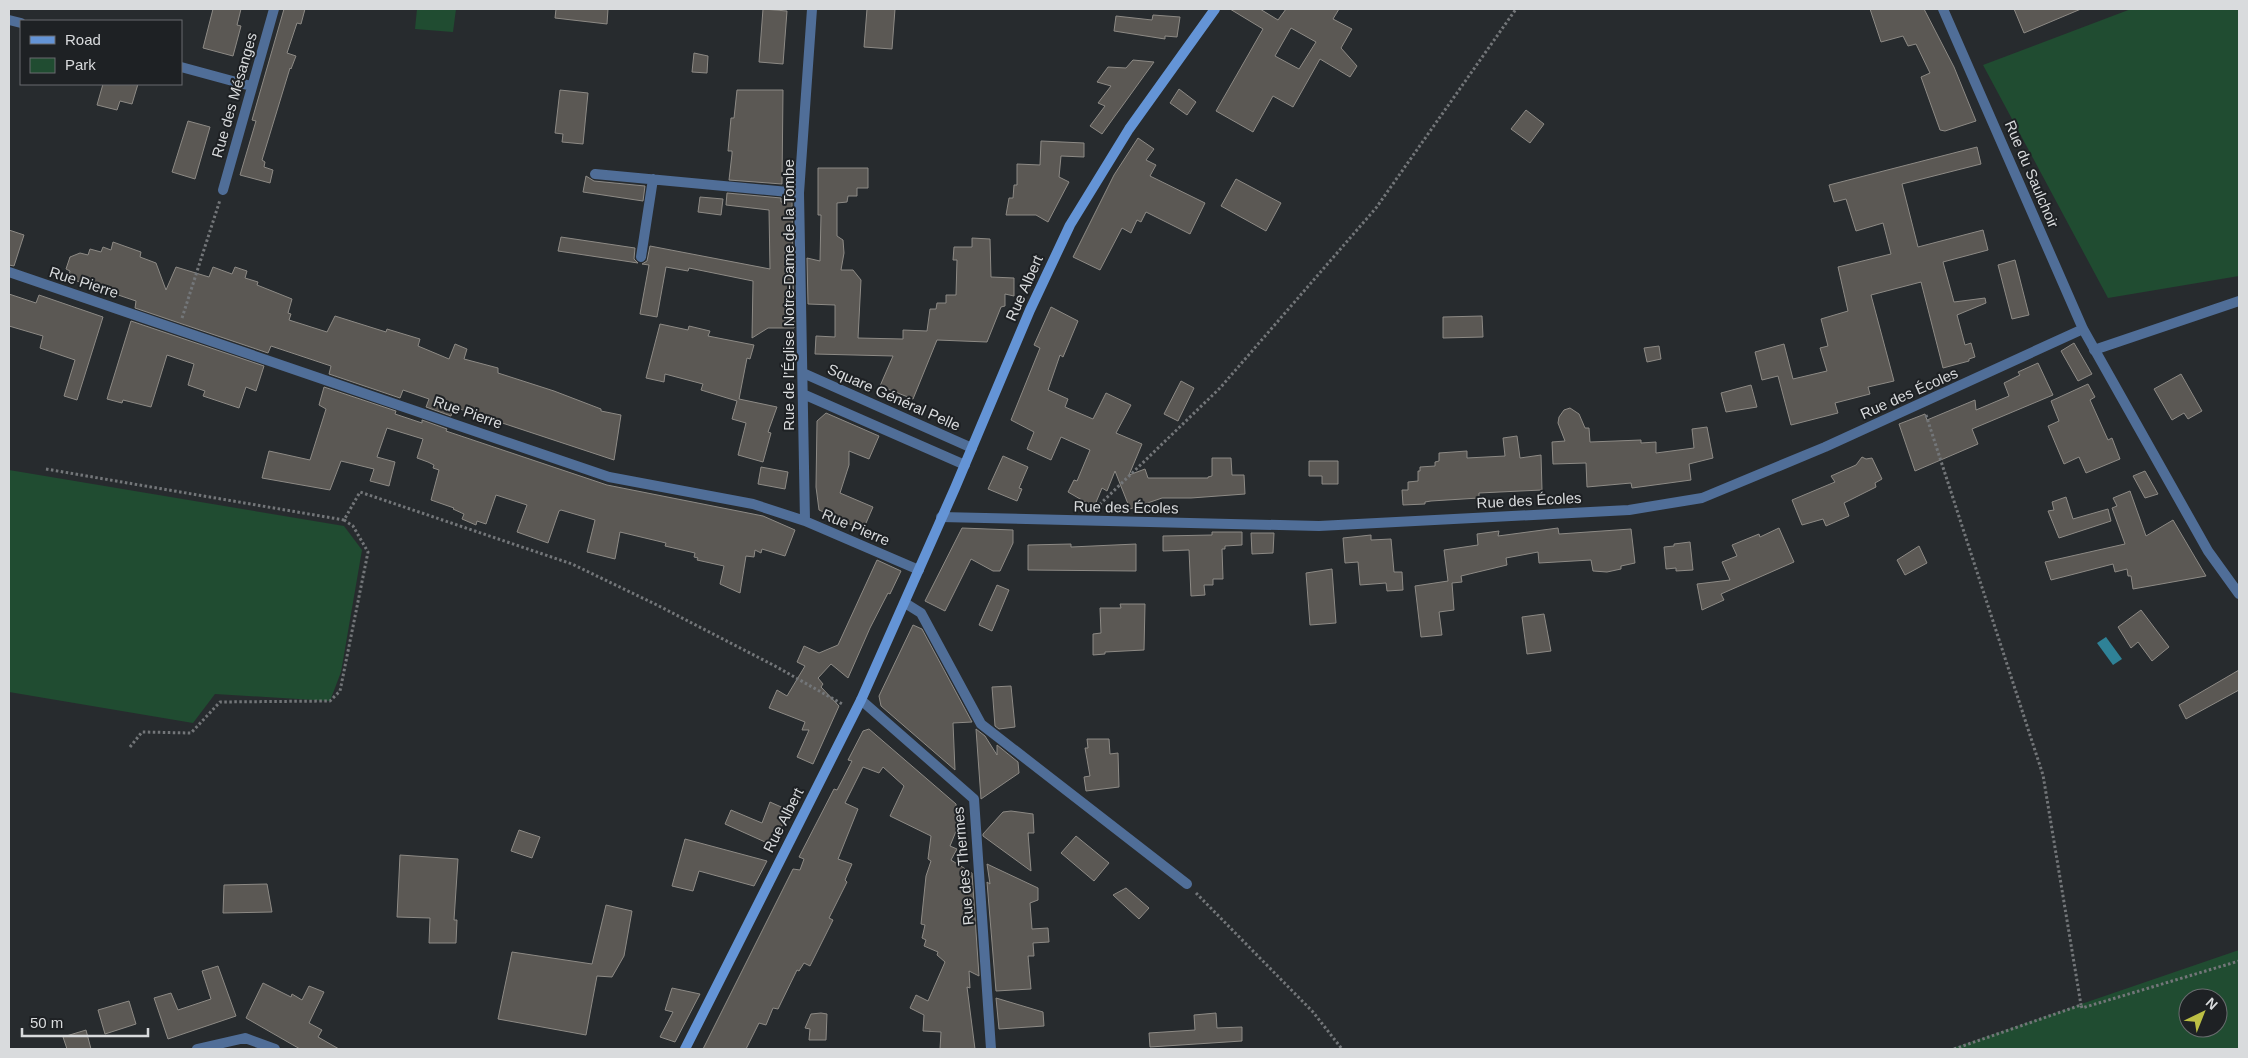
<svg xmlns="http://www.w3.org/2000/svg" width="2248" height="1058" viewBox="0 0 2248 1058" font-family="Arial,sans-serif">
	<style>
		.green { fill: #204c31; fill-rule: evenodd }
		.water { fill: #2f8297 }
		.building { fill: #5b5854; stroke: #8d8a85; fill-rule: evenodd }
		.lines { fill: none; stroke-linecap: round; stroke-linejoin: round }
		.path { stroke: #737679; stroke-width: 3; stroke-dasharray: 2.5 2.5; stroke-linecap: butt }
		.lane { stroke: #506e98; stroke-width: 10 }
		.street { stroke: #506e98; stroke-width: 10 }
		.secondary { stroke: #6494d6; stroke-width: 10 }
		.labels { text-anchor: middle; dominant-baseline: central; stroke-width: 4; stroke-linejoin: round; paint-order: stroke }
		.street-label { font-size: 15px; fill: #d9dbdd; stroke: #1e2124 }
	</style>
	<rect width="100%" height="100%" fill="#272b2e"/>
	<path class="green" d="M417,9H456L453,32L415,29Z
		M2131,9H2239V276L2108,298L1983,65Z
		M9,470L344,526L362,550L341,672L330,701L215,694L193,723L9,692Z
		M2239,950V1049H1950ZM2188,998H2218V1028H2188Z"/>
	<path class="water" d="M2106,637L2122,659L2113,665L2097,643Z"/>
	<path class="building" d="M213,9H241L237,25L241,26L233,56L203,48Z
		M284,9H305L301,24L297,23L287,53L296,56L291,69L290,68L262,160L265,162L264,167L273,170L270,183L240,175L256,121L252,120Z
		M556,9H608L607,24L555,18Z
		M763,9L787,11L783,64L759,62Z
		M867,9H895L892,49L864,47Z
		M1230,9H1260L1278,20L1286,9H1339L1333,19L1352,29L1341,48L1357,66L1350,77L1320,59L1293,107L1273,96L1253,132L1216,111L1263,29ZM1291,28L1316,42L1299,69L1275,56Z
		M1870,9H1924L1954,67L1976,121L1945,131L1940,130L1921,77L1930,73L1916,44L1908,46L1903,36L1881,42Z
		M2014,9H2081L2024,33Z
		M1153,15L1180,17L1177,37L1165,36V39L1114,31L1116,16L1152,20Z
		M694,53L708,56L707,73L692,72Z
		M1133,60L1154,62L1102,134L1090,126L1105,106L1098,103L1111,86L1097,82L1108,67L1126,68Z
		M103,84H138L132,104L120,101L117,110L97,105Z
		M1179,89L1196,102L1187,115L1170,103Z
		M560,90L588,93L583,144L562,142L563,134L555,133Z
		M737,90H783L782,184L729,180L732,154V151H728L731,118H734Z
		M1526,110L1544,124L1530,143L1511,129Z
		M188,121L210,127L195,179L172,172Z
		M1138,138L1154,149L1146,160L1156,165L1150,176L1205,203L1190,234L1146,212L1141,222L1137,220L1131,233L1122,228L1100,270L1073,257L1114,175Z
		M1041,141L1084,143V157L1061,156L1059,177L1069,182L1048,222L1036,215H1006L1009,198H1013L1014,185H1017V164L1040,165Z
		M1977,147L1981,164L1902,184L1918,247L1983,230L1988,250L1943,262L1954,302L1985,298L1986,303L1957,315L1965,345L1971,343L1975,357L1969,359V361L1943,368L1921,282L1871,295L1894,381L1868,387L1870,394L1835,403L1838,413L1791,425L1778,376L1762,380L1755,352L1784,344L1793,379L1827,371L1820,348L1828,346L1821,319L1848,311L1838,267L1891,254L1883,223L1856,231L1846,199L1834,202L1829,185Z
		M818,168H868V188H857V196H848L847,202L837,203V236L843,240L844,253L841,270H853L861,280L858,338L903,339V330L927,331L930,309H936L937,303H946V295H956L957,260H953L954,247H972V238L990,239L991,277L1014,278V296L1005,294V306L1001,307L987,342L937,340L913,399L880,386L893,356L815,354L816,336L835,337V305L808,304L807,258L820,261L821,215H818Z
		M586,176L594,181L645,186L643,201L583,192Z
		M1236,179L1281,203L1266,231L1221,206Z
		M727,193L781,198V202H792L794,328H768L752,338L753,281L689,268L688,271L666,267L657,317L640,314L649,265L642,264L647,261L650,246L770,269L769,210L726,205Z
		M700,197L723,199L721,215L698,212Z
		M9,230L24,235L14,266L9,265Z
		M561,237L635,248L634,259L638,263L558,251Z
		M113,242L141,252L140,257L156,263L166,290L176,267L209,277L213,267L232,274L235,267L247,271L245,278L258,282L257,285L292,299L288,313L291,314L289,320L327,332L335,316L386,332L387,329L420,339L418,346L449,359L455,344L467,349L464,359L498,368V373L554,391L601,409V411L621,415L614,460L454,407L451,416L426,407L429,399L403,390L400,398L329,374L331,366L271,346L268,353L135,308L136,301L68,278L70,271L66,269L70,257L80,253L88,255L90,249L101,252L103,247L111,250Z
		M2015,260L2029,315L2012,319L1998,265Z
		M9,294L36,303L39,295L103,317L77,400L64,396L75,360L40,348L43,336L9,326Z
		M1051,307L1078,321L1063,357L1060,355L1048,390L1068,399L1065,407L1093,419L1106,393L1131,405L1116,433L1142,444L1129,475L1145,469L1148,478H1208V477L1212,476V458H1231L1232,475H1244L1245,494L1191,498H1162L1130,509L1115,471L1107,491L1102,488L1094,507L1068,492L1074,480L1077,481L1090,450L1061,437L1051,460L1027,449L1034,432L1011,420L1040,348L1034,345Z
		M1482,316L1483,337L1443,338V317Z
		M131,321L264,366L256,391L246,387L239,408L203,396L205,391L188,385L194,364L167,355L151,407L123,400L122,403L107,399Z
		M660,324L688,330L689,326L710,331L708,336L754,345L750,359L747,358L739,399L777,407L768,432L771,433L763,462L738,455L746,423L732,419L737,401L701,390L703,384L665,374L664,382L646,378Z
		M2074,343L2092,374L2078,381L2061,351Z
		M1659,346L1661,359L1647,362L1644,348Z
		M2038,363L2053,395L1972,429L1978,444L1915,471L1899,424L1925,414L1927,420L1975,400L1976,410L2009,396L2004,383L2020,375L2018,372Z
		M2181,374L2202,411L2188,419L2184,413L2172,420L2154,389Z
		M1181,381L1194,388L1178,421L1164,414Z
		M2088,384L2095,397L2090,400L2108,440L2112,438L2120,459L2086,473L2079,457L2064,464L2048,426L2059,421L2051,401Z
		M1751,385L1757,407L1726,412L1721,393Z
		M324,387L396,411L395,414L422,423V420L447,429L446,431L607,485L763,516L795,530L785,556L762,549L761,553L755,550L754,557L746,556L740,593L720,584L724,566L697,560L698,558L694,557L695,553L665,546L666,543L620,532L615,559L587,552L595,520L561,510L559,511L548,543L517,532L527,505L496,495L486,524L477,521L476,525L462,519L464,514L453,509L454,508L431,500L439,470L433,468L434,465L428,462L417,458L423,439L387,428L377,457L395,462L389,486L370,481L374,469L341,461L330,490L262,478L269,451L310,460L326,409L319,405Z
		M1570,408L1579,414L1585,428H1589L1590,442L1641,440V443L1656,442V453L1694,448L1692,429L1707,427L1713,458L1689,464L1691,480L1632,488L1631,483L1587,487L1586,463L1553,464L1552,442L1565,441L1558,423L1559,417L1564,410Z
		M826,413L879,436L869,459L849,451V465L840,493L873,507L863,530L819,510L816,487L817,421Z
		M1517,436L1520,458L1541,455L1542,490L1479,493V498L1431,501L1425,502V504L1403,505L1402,490H1408V482L1418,481V471H1420V467L1435,466V462L1439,461V453L1467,451V458L1505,456L1503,438Z
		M1003,456L1028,467L1019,488L1022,489L1017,501L988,489Z
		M1862,457L1866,459L1872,458L1882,479L1875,483L1876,487L1844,503L1849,516L1826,526L1823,519L1802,525L1792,500L1835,482L1831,476L1856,465Z
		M1309,461H1338V484H1322V476H1309Z
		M761,467L788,472L785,489L758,484Z
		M2145,471L2158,494L2145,498L2133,476Z
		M2130,491L2146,536L2173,520L2206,576L2133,589L2131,576H2128L2127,569L2115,572L2113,564L2051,580L2045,562L2125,544L2112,508L2117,506L2113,498Z
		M2066,497L2073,519L2108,509L2111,521L2059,538L2048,511L2054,510L2052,502Z
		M962,528L1013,530V543L1000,571H993L971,559L945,611L925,601Z
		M1558,528L1559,534L1631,529L1635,563L1621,566V569L1607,572L1593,571L1591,560L1539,563L1538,552L1506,558L1507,565L1461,576L1462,582L1452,583L1454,610L1439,612L1442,635L1421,637L1415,586L1448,581L1444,550L1478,545L1477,534L1499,531L1498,536Z
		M1779,528L1794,562L1721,594L1724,600L1702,610L1697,584L1730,580L1722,562L1737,556L1732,545L1759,534L1760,537Z
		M1212,532H1242V545L1225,546V549H1222L1223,579H1213V585H1204L1205,595L1191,596L1189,550L1163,551V536L1212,535Z
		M1251,533H1274L1273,553L1252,554Z
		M1371,535V540L1391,539L1394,572H1402L1403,590L1387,591L1386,583L1360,585L1358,562L1345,563L1343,538Z
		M1690,542L1693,570L1676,571V568L1666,569L1664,547L1674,546V544Z
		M1071,544V547L1136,544V571L1028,570V545Z
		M1919,546L1927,563L1905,575L1897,560Z
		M877,560L901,571L890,594L888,593L870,628L848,678L831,664L818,678L823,684L821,687L839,706L813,764L797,757L809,730H802L805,722L769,708L777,690L787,696L805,666L797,662L804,646L819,653L838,645Z
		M1332,569L1336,623L1310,625L1306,573Z
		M997,585L1009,590L992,631L979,625Z
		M1120,604H1145L1144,650L1105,652V654L1093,655V634L1101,633L1100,608H1121Z
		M2141,610L2169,647L2152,661L2138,642L2131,648L2118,627Z
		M1544,614L1551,651L1527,654L1522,617Z
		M913,625L922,629L972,722L953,723L955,770L881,706L879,696Z
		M2239,670V690L2186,719L2179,705Z
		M1011,686L1015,727L999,729L995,726L992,687Z
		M869,729L956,804L957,829L950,846L957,849L951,860L972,873L979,976L969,971L970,988L967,987L975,1049H940L941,1032L923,1031L924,1015L910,1008L916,995L928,1001L945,962L937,955L938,952L924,946L926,940L922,938L925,925L921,924L926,876L931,861L928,859L931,836L890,816L904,786L883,767L879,773L863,767L845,803L858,809L838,859L852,864L845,880L847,882L829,918L833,920L810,966L804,963L799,971L797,970L778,1009L773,1008L766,1025L759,1023L746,1049H703L793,869L800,870L804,859L799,857L834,789L837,790L852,761L848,760L863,731Z
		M976,729L985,736L997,755V745L1018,762L1019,773L981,799Z
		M1087,739H1109L1110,754L1118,753L1119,787L1086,791L1084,777L1090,776L1085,748H1088Z
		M770,802L788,810L774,846L725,824L731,810L762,823Z
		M1011,811L1033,814L1034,833H1028L1031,871L983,836V834L1003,812Z
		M519,830L540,837L532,858L511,851Z
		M1076,836L1109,863L1094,881L1061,853Z
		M685,839L767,861L754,886L699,871L693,891L672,886Z
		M400,855L458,859L454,920H457L456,943H429L430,918L397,917Z
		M987,864L1038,888V900L1030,903L1032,929L1048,928L1049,942L1033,943L1034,956H1028L1031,989L996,991L987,882L990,884Z
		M267,884L272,912L223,913L224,885Z
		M1126,888L1149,908L1139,919L1113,895Z
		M606,905L632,911L624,956L612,977L597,976L586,1035L498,1019L512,952L592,964Z
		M218,966L236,1016L168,1039L154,998L171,993L178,1010L211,999L202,971Z
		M263,983L291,997L292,994L302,1000L309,986L324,992L309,1023L322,1030L318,1037L339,1049H300L246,1018Z
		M672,988L700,994L675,1042L660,1037L673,1012L665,1010Z
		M996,998L1043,1012L1044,1026L999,1029Z
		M129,1001L136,1024L105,1034L98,1010Z
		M821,1013L827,1014L826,1040H809L810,1029L805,1028L811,1014Z
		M1216,1013L1217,1028L1242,1027V1041L1150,1047L1149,1033L1195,1030L1194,1015Z
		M86,1030L91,1049H67L63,1037Z"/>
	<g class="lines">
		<path class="path" d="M182,318L220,200
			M1926,415L2043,775L2081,1005
			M46,469L344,520L360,492L572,564L657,605L775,666L844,705
			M1096,508L1220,388L1376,208L1516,9
			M130,747L142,732L191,733L220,702L330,701L340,691L368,552L353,526L344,520
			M1196,893L1313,1012L1342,1049
			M1954,1049L2081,1005L2082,1008L2239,961"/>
		<path class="lane" d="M595,174L799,193
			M641,257L653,179
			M2094,350L2239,301"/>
		<path class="street" d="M1943,9L2083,329L2208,551L2239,594
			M9,20L21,23
			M181,67L251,86
			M223,190L274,9
			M9,272L609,477L753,504L805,521L919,570
			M803,373L972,448
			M803,394L965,465
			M941,517L1319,526L1629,510L1702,498L1825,447L2083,329
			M805,521L799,193L812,9
			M905,603L921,613L981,724L1187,884
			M861,700L974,799L991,1049
			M197,1049L245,1038L275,1049"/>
		<path class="secondary" d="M685,1049L861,700L955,488L1030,310L1070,225L1129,129L1215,9"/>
	</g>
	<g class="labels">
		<g class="street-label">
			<text transform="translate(234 95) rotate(-74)">Rue des Mésanges</text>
			<text transform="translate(2032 174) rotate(67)">Rue du Saulchoir</text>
			<text transform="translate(84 282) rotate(18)">Rue Pierre</text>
			<text transform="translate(1024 288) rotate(-66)">Rue Albert</text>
			<text transform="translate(788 295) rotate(-90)">Rue de l’Église Notre-Dame de la Tombe</text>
			<text transform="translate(1909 393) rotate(-24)">Rue des Écoles</text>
			<text transform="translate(894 397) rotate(24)">Square Général Pelle</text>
			<text transform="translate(468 412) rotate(19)">Rue Pierre</text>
			<text transform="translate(1529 500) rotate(-3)">Rue des Écoles</text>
			<text transform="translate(1126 507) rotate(1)">Rue des Écoles</text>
			<text transform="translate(856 527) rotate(23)">Rue Pierre</text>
			<text transform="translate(783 820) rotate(-63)">Rue Albert</text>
			<text transform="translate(963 866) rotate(-95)">Rue des Thermes</text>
		</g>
	</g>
	<rect width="2248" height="1058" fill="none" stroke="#d9dbdd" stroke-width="20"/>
	<rect x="20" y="20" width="162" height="65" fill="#1e2124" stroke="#696b6e"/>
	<rect x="30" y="36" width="25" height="8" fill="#6494d6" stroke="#696b6e"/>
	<text x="65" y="45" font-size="15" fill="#d9dbdd">Road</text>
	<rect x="30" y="58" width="25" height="15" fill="#204c31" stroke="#696b6e"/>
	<text x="65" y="70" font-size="15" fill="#d9dbdd">Park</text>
	<g transform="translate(2203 1013) rotate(43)"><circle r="24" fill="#1e2124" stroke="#696b6e"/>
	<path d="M0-4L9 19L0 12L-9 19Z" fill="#bcbf44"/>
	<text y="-8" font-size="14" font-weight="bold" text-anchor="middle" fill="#d9dbdd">N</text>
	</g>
	<path d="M22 1028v8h126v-8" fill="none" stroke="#d9dbdd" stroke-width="2.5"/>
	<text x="30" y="1028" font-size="15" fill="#d9dbdd" stroke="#1e2124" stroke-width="4" paint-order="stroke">50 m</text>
</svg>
